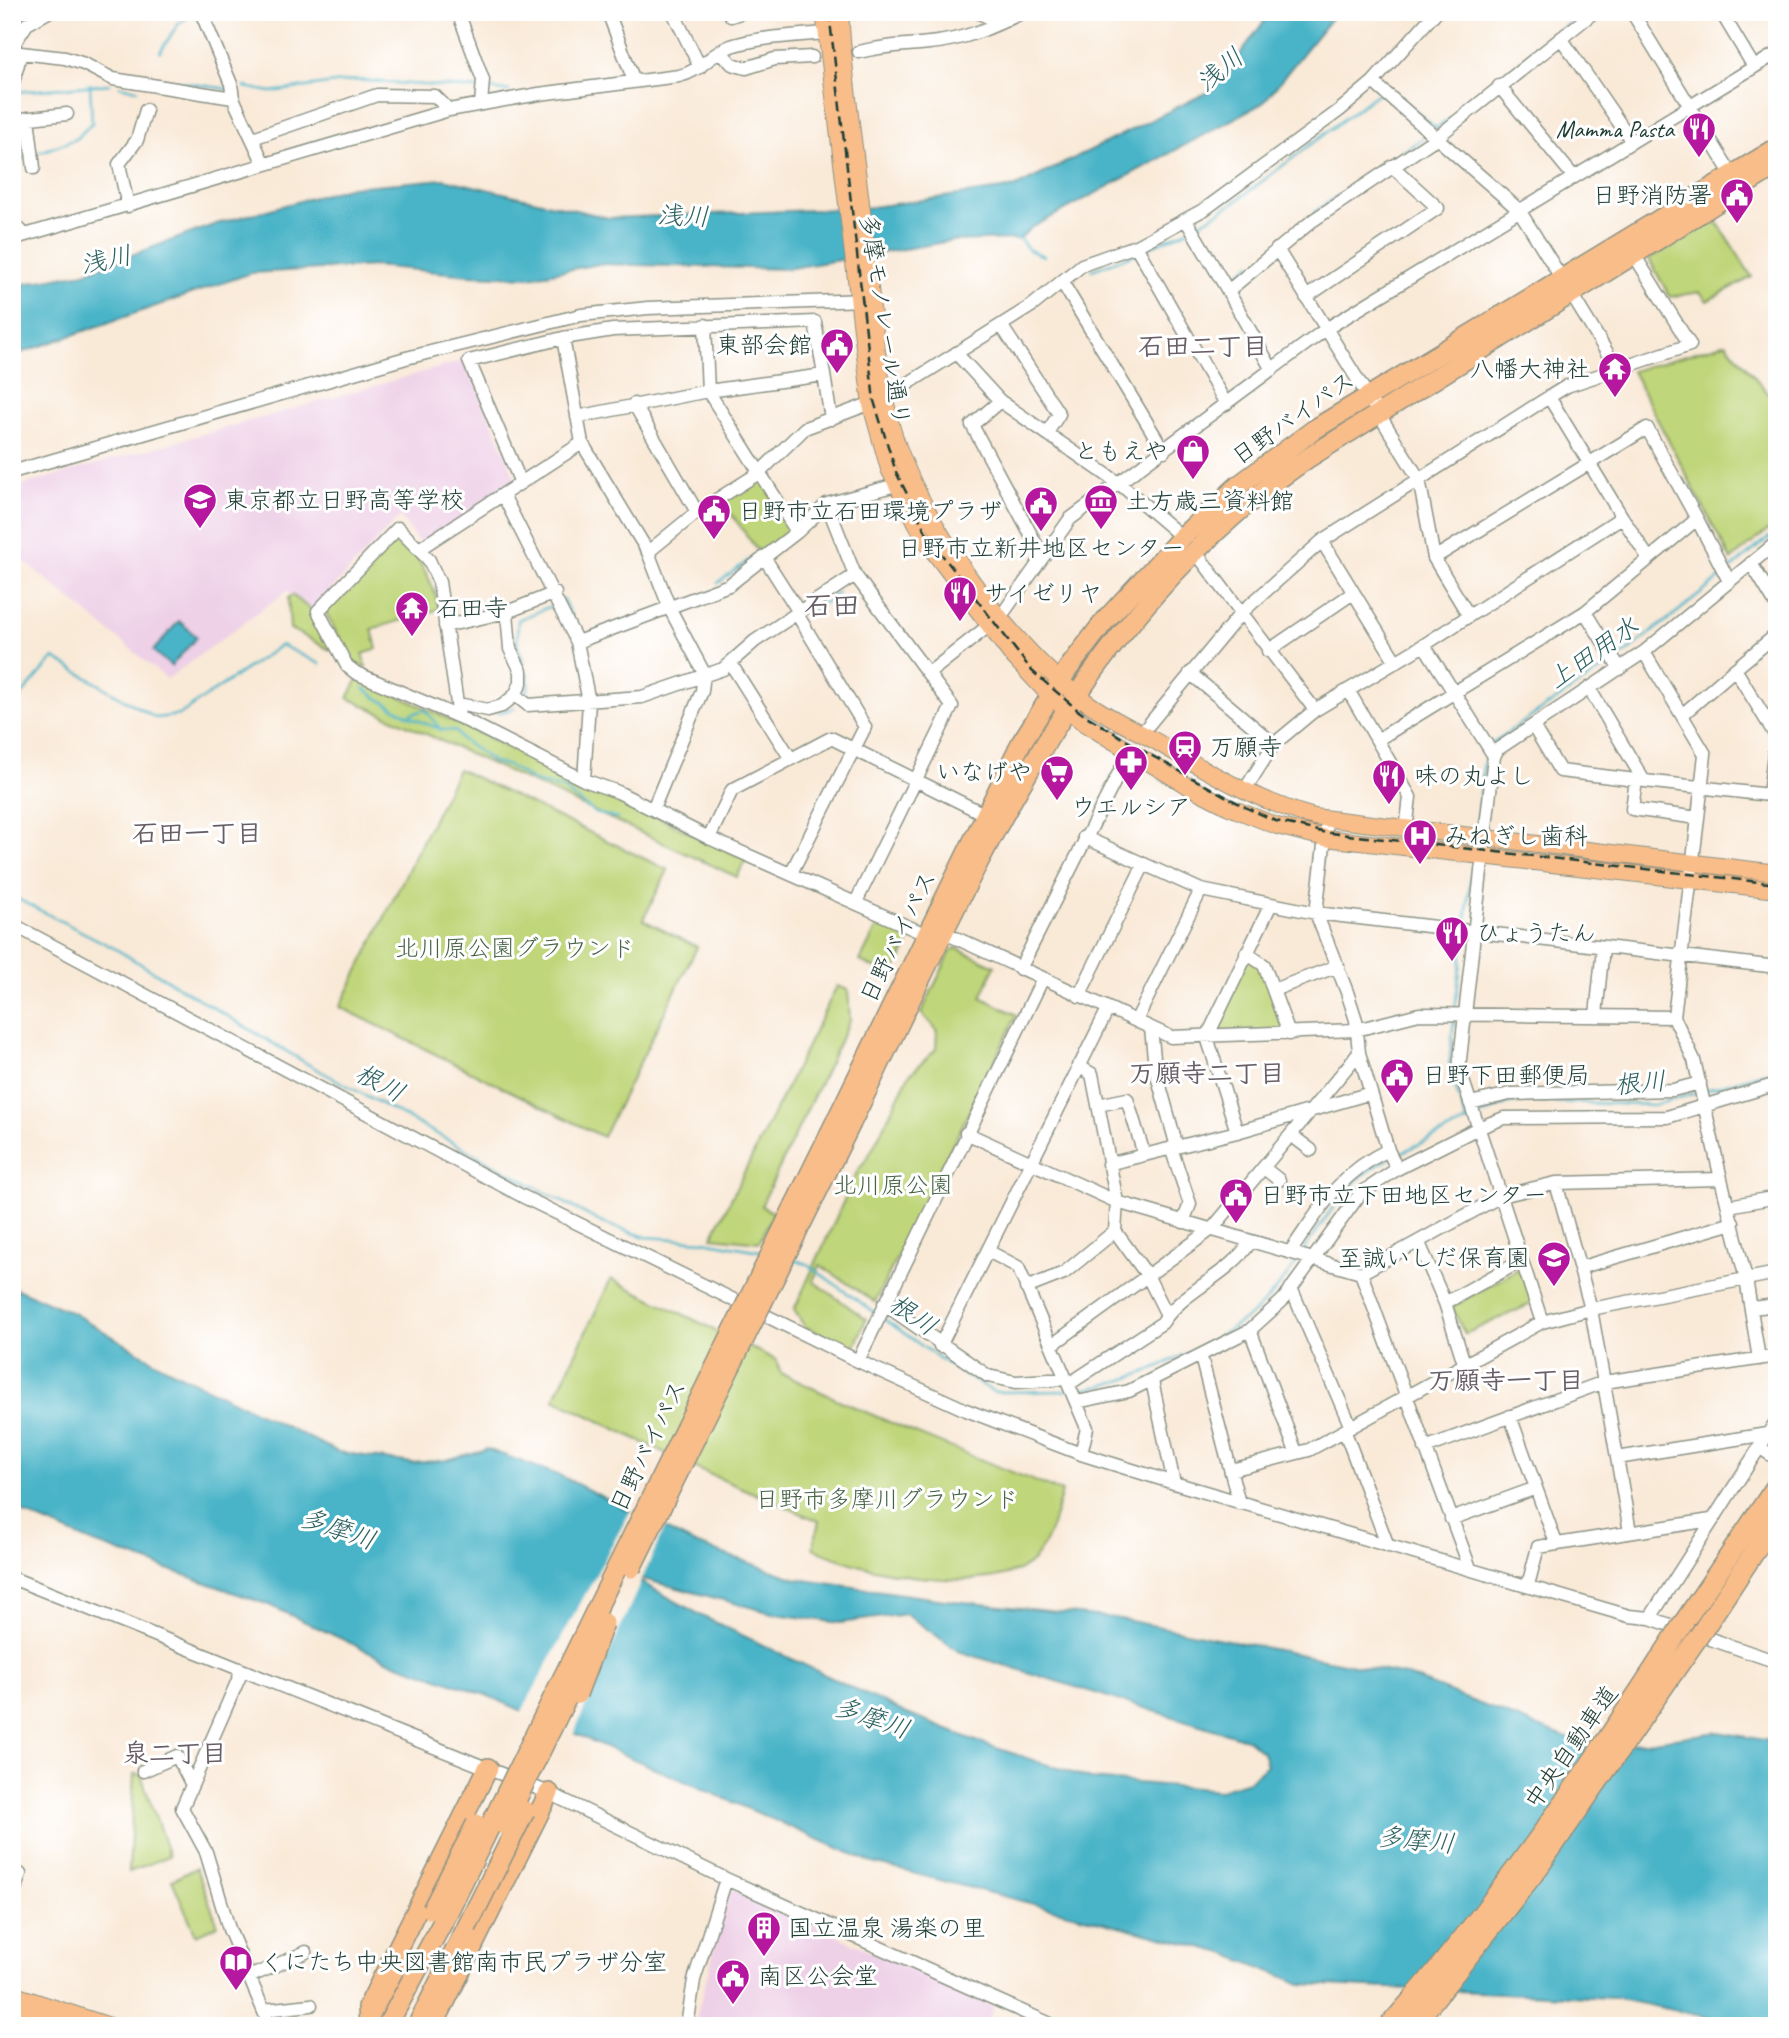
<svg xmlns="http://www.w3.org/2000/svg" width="1789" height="2038" viewBox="0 0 1789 2038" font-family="Caveat,'Klee One',sans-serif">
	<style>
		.built { fill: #eed0e7 }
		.green { fill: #c0d67a; stroke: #708a57; stroke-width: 2 }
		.water { fill: #4ab4c8; stroke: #34787e; stroke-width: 2; fill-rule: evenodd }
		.pier { fill: #f9e9d7 }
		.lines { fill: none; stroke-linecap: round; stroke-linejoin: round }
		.stream { stroke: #4ab4c8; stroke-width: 2.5 }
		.minor-casing { stroke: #8c9386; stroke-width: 15 }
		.major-casing { stroke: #8c9386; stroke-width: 18 }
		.highway-casing { stroke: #8c9386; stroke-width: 22 }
		.minor { stroke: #fff; stroke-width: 12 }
		.major { stroke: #f8bd89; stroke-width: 16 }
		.highway { stroke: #f8bd89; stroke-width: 19 }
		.rail { stroke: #1f3d34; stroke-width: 2.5; stroke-dasharray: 10 5; stroke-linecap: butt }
		.highway-bridge-casing { stroke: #8c9386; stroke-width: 22; stroke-linecap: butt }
		.highway-bridge { stroke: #f8bd89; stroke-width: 19 }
		.labels { text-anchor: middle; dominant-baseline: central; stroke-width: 6; stroke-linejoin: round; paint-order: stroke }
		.poi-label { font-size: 24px; fill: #1f3d34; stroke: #fff; text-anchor: start }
		.street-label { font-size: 24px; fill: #1f3d34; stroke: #fff }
		.park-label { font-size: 24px; fill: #476346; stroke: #fff }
		.water-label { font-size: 26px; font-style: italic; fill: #2c6160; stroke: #fff }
		.neighbourhood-label { font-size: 26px; font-weight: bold; fill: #685f66; stroke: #fff }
		.quarter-label { font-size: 28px; font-weight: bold; fill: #685f66; stroke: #fff }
	</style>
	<rect width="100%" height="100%" fill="#fff"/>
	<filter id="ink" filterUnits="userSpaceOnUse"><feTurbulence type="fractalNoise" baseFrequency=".0143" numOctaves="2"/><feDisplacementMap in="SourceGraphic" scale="14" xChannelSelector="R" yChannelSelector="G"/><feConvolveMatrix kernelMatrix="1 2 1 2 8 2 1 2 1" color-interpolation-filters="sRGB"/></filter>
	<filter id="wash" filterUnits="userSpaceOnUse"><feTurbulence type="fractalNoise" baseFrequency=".00686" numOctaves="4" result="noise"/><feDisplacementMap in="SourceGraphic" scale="28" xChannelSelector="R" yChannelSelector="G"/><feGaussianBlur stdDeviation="1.57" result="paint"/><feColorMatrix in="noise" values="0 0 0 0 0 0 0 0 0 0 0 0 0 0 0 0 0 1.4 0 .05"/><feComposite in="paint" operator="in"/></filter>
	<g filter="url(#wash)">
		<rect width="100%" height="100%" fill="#f9e9d7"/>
		<path class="built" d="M466,360L517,482L420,544L400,516L313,609L287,591L167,679L12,551V488Z
			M735,1890L994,2007L986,2026H730L696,2018L730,1892Z"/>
		<path class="green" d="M1716,220L1752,277L1707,301L1700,292L1670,297L1649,259Z
			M1726,343L1772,398L1777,396V523L1731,560L1632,371Z
			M759,473L793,531L760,554L720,498Z
			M400,539C417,551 436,588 439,609L372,629L377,649L363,654L366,667H363L351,661L326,613V608L389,541Z
			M292,595L315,613L333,647L330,650L290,629L288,598Z
			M359,677L746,859L737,877L348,698Z
			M458,769L668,870L643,920L697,947L603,1137L340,1007Z
			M880,921L909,933L911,938L892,977L860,961Z
			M956,948L995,966L981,997L1017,1015L875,1302L820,1265L813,1281L866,1319L855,1346L850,1347L805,1327L794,1310L857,1172L871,1152L909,1075L936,1049L937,1030L921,1013L951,951Z
			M1246,953L1264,965L1289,1034L1207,1037Z
			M837,986L848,990L850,1020L761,1206L774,1213L759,1242L712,1237Z
			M1520,1268L1533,1303L1465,1334L1452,1307Z
			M611,1279L776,1360L781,1373C873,1418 967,1454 1062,1492C1055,1514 1050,1542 1033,1560C995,1599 856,1572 813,1548L819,1521L702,1471L554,1399Z
			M134,1774L141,1775L169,1856L129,1872Z
			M196,1868L218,1925L196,1935L172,1880Z"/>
		<path class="water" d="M1271,12H1336L1263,103L1031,228L1019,239L951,241L786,269L599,264L530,277L469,275L375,266L251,273L12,356V286L83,273L216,224L351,187L444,179L609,218L865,208L1016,187L1214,89Z
			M179,621L197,637L171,666L153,651Z
			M12,1287L73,1313L164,1367L338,1452L412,1463L446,1460L487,1449L561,1476L695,1544L797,1579L945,1600L1115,1618L1405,1675L1596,1749L1718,1732L1777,1742V2026H1751L1614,1998L1301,1984L1224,1953L873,1863L486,1695L387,1660L269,1605L94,1543L12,1508ZM628,1575L776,1614L840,1623L906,1614L958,1651L1249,1740L1263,1752L1267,1765L1249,1781L1220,1790L1091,1779L981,1743L905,1713L704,1617Z"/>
		<path class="pier" d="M632,1508L666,1525L573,1735L521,1713Z"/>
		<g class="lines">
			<path class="stream" d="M851,12L852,46
				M160,52L179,23L194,14
				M742,59L791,52
				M1511,70L1582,12
				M144,77L228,89
				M120,86L137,90
				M245,87L271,92L356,80L478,89
				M1386,87L1436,128L1457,114
				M485,89L509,91
				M15,92L110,84
				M40,152L76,139L92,123L90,84
				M12,162L27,157
				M1313,213L1423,138
				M1194,227L1235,202L1378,93
				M1017,236L1029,250L1044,256
				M1143,250L1188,230
				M1092,270L1137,253
				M1229,282L1251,264
				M1728,571L1777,531
				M718,583L763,550
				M563,599L571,616
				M806,615L838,593
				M1619,658L1723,576
				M524,663L517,645L518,620L551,606
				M364,688C376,700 440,735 455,730L461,739L493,762L509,766L535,782L563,789L595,813L617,818
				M524,697L529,685L527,673
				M12,706L54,658L156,718L179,715L281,645L320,664
				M498,713L515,708
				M411,714L425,710L442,731
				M1492,745L1495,741L1610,664
				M1477,827L1484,762L1488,754
				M12,896L114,948L311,1066L602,1223L646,1237L704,1241L765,1252
				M1465,926L1472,867
				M1455,1009L1464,936
				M1454,1020L1449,1068L1467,1122
				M1706,1090L1777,1069
				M1480,1116L1505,1104L1527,1101L1654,1105L1696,1093
				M1394,1156L1471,1120
				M1302,1253C1327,1217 1347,1178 1388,1159
				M791,1259L807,1264L876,1314
				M884,1319L953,1368L994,1392L1066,1391
				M1076,1390C1130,1385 1200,1350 1245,1319C1266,1305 1284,1280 1299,1259"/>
		</g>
	</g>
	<g filter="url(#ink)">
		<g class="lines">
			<g class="minor-casing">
				<path id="minor" d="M201,12L231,84L233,98L264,164
					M458,12L483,80L481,104
					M608,12L634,81
					M673,12L700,67
					M730,12L731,16L743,12
					M977,12L988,17L998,12
					M1632,12L1732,175
					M1721,12L1754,67
					M1561,38L1631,140
					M12,47L27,24L48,12
					M720,51L732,64L746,68L775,59L812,57
					M12,52L65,58L84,64L113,79L233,98
					M859,52C886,45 903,46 929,43C964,40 993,27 1023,12
					M1373,82L1519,210L1562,279
					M12,86L21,53
					M1499,86L1573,176
					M28,118L34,168
					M12,120L67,114
					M253,138L377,95L435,96L449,110
					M128,206L119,164L137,140L146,110
					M1186,220L1228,291L1312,221L1436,138L1594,12
					M12,221L25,235
					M12,239L449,110L539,94L679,76C700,72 711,53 731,46C763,36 801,36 835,32
					M1136,246L1226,404
					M1277,249L1419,479L1434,558L1469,616
					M1062,282L1164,451
					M1228,291L1272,370
					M1570,292L1617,369
					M1306,297L1438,208L1392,166
					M1001,325L1059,414L1047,433
					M956,353L1000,401L1120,484L1182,537
					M824,375L831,419
					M1000,401L972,425L1043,557
					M634,404L697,512
					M577,417L708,391L824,375L815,322L613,330L563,338L582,443L648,552L670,609L704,673L702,691L653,809
					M12,472L406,358L581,315L648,308L865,300
					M521,483L469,361L563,338
					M503,495L577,642L589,702L584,780
					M827,504L896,485
					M1622,517L1549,397L1567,386L1690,345L1633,253
					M797,532L827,504L855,575L952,706L856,902
					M1322,541L1396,662
					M419,549L582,443
					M1194,550L1315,710
					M648,552L697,512L759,473L805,428L885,398L1033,305L1082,265L1136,246L1205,209L1340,110L1373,82L1436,12
					M764,557L799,612
					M1434,558L1647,428L1697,519
					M1751,563L1777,606
					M445,626L507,612L555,593
					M577,642L729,585L797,532L708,391L705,325
					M1424,645L1494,756
					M1268,651L1353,593
					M1644,652L1705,754L1698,818
					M731,664L791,759
					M1620,669L1585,612L1649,559
					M929,673L1001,616L1070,519L1326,329L1777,53
					M1190,673L1274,744
					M1589,688L1644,781
					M1348,690L1410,797L1406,830
					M515,695L528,705L642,697L723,669L755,641L855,575
					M458,704L488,710L502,706L515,695L521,683V671L510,649L507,612
					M1682,715L1735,669
					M459,717L439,582L429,560L398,528L318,611L347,666L356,673L459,717L584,780L618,792L709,838L927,935
					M1533,726L1560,771L1636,780
					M1141,734L1241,613L1322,541L1549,397
					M1377,740L1585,612
					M1244,791L1274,744L1315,710L1424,645L1622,517L1649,559L1697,519L1729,581
					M1327,820L1316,913L1347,992L1356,1020L1359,1053L1388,1150L1397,1169
					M1084,837L1201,890L1316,913L1777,967
					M709,838L732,790L831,738L984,814
					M791,873L865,727L797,614
					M12,924L522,1196L858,1361L966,1410L1081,1454L1174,1483L1629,1616L1650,1618L1777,1662
					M945,933L1171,1037L1356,1030L1419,1014L1674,1017
					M1246,953L1264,965L1289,1034
					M1020,969L1130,751
					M1273,990L1338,966
					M1079,996L1144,864
					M1596,1015L1603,948
					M1136,1021L1201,890
					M1151,1028L1155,1068L1177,1147
					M1470,1103L1510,1094L1673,1090L1700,1083
					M1098,1105L1127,1099L1144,1154
					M1237,1132L1207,1037L1271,904
					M966,1133L1117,1202L1361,1273L1501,1196L1556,1183L1721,1179L1746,1279L1759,1359
					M1291,1135L1311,1150
					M1171,1148L1190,1204L1183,1222
					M1108,1164L1237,1132L1371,1093
					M1264,1168L1279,1180
					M1721,1179L1694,1060L1674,1017L1698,818L1632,809L1636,780L1769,795L1776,736L1735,669L1777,634
					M1556,1183L1591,1309L1630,1532
					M1729,1206L1777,1197
					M1115,1231L1147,1275L1167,1315
					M1419,1243L1445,1303L1464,1363
					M988,1251L1018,1267L1087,1428L1081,1454
					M1290,1252C1321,1208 1337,1175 1388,1150
					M1582,1267L1733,1223
					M1361,1273L1470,1568
					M1026,1288L1064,1273L1115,1231L1117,1202L1092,1074L1078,1066
					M1291,1288L1351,1427
					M1445,1303L1521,1261
					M884,1304L988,1376L1016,1382L1066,1379
					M1752,1308L1777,1305
					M1542,1322L1459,1068L1494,756L1498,749L1644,652L1777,542
					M1250,1330L1296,1452
					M1052,1345L1212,1229L1359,1053
					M940,1346L1108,1009
					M1201,1357L1239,1503
					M858,1361L1042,980
					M1152,1381L1174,1483
					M1069,1384L1162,1323C1183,1290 1229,1276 1251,1241
					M1077,1402L1129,1391L1250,1330L1283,1300L1360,1194L1397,1169L1478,1128L1504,1118L1667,1117L1777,1084
					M1345,1432L1388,1546
					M1759,1447L1777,1459
					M1425,1448L1604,1382L1777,1356
					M1617,1458L1767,1434
					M1231,1470L1309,1450L1542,1322L1591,1309L1777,1273
					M1536,1488L1556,1543
					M1451,1519L1536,1488L1510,1416
					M12,1578L549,1793L726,1879L1055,2026
					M1528,1585L1538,1547L1711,1520
					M1650,1618L1777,1420
					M242,1671L182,1808L206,1852L229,1929L270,2026
					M143,1771L177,1756L192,1785
					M12,1872L20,1874L12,1899
					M249,1977L306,1952
					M264,2010L311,2005
					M687,2026L694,1980L726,1879"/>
			</g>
			<g class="major-casing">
				<path id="major" d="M824,12L871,405L889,469L925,540L1010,653L1050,696L1085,724L1186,785L1229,807L1277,826L1325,838L1777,890
					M840,12C844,84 856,156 864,228C871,290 874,355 889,417C911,510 1009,648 1088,703C1109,718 1134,729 1157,742C1208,772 1257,801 1314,817L1777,873
					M12,1994L110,2026
					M12,2010L62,2026"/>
			</g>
			<g class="highway-casing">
				<path id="highway" d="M838,1117L1021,743L1068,669L1103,623L1182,537L1239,485L1315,429L1777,148
					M851,1123C973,875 1071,620 1308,458L1777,165
					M1684,1622L1777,1485
					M1705,1627L1777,1518
					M369,2026L368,2007L488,1768
					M373,2026L405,1964
					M417,2026L467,1927
					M433,2026L549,1793"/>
			</g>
			<use href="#minor" class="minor"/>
			<use href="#major" class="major"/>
			<use href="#highway" class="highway"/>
			<path class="rail" d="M829,12L874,401L896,472L929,538L1032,671L1080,712L1145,752L1247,808L1276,821L1322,832L1777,884"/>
			<g class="highway-bridge-casing">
				<path id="highway-bridge" d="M631,1568L851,1123
					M577,1694L604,1623
					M504,1825L576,1679
					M432,1910L476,1824
					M467,1927L525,1811
					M387,2026L446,1916L838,1117
					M1389,2026C1500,1901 1594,1762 1684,1622
					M1413,2026L1536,1871L1705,1627"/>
			</g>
			<use href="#highway-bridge" class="highway-bridge"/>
		</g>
	</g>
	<defs>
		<g id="restaurant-pin" transform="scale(1.75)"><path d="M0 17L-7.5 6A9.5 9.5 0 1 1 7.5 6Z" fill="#b5179e" stroke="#fff"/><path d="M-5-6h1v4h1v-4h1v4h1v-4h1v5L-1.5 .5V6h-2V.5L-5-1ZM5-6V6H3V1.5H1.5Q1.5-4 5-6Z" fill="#fff"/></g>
		<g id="civic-pin" transform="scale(1.75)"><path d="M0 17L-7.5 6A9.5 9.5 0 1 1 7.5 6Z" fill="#b5179e" stroke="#fff"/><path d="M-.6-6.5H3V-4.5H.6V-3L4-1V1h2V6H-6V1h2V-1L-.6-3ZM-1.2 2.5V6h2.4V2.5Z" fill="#fff"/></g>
		<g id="temple-pin" transform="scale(1.75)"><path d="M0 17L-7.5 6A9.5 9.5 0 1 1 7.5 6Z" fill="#b5179e" stroke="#fff"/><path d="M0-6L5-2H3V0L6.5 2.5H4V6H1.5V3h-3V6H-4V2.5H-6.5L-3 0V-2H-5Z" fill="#fff"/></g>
		<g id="shop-pin" transform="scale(1.75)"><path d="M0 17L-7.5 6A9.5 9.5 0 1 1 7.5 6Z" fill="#b5179e" stroke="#fff"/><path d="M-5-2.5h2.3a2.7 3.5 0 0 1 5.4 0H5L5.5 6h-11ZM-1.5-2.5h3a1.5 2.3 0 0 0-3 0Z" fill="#fff"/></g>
		<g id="school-pin" transform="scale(1.75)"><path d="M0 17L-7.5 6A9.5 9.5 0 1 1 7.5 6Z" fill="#b5179e" stroke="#fff"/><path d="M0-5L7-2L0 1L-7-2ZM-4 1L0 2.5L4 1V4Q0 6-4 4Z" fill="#fff"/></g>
		<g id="museum-pin" transform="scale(1.75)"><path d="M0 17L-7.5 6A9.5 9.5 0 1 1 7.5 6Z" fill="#b5179e" stroke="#fff"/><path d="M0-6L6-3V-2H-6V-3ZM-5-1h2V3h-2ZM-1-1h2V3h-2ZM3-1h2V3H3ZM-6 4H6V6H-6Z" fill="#fff"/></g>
		<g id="station-pin" transform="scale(1.75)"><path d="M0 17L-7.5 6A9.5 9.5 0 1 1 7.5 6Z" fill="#b5179e" stroke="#fff"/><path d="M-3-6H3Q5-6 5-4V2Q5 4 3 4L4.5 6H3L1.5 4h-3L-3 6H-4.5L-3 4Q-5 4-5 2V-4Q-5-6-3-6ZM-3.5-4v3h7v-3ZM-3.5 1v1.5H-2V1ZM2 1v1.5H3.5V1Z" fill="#fff"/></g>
		<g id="pharmacy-pin" transform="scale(1.75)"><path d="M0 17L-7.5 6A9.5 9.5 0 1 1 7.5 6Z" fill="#b5179e" stroke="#fff"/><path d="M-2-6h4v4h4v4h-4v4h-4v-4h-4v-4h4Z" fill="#fff"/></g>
		<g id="supermarket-pin" transform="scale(1.75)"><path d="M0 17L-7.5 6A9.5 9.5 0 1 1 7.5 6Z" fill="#b5179e" stroke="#fff"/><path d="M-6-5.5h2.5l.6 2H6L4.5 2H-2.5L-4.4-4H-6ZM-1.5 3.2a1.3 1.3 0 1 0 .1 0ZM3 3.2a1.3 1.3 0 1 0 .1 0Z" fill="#fff"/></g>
		<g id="hospital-pin" transform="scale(1.75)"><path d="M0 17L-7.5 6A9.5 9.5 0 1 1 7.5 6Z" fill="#b5179e" stroke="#fff"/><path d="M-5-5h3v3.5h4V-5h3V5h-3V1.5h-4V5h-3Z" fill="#fff"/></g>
		<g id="building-pin" transform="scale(1.75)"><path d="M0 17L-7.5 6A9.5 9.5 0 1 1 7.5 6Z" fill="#b5179e" stroke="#fff"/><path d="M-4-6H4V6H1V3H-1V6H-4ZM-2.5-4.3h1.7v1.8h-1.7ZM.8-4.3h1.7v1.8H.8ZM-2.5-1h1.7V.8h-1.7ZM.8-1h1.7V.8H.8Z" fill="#fff"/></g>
		<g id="library-pin" transform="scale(1.75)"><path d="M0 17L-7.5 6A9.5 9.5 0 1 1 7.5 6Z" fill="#b5179e" stroke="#fff"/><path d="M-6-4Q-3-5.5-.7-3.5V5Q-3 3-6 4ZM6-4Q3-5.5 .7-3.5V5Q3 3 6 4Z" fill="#fff"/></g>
	</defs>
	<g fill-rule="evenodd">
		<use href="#restaurant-pin" x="1699" y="129"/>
		<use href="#civic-pin" x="1737" y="195"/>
		<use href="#civic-pin" x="837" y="345"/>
		<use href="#temple-pin" x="1615" y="369"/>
		<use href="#shop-pin" x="1193" y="451"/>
		<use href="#school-pin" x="200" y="500"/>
		<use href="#museum-pin" x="1101" y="501"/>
		<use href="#civic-pin" x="1041" y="503"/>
		<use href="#civic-pin" x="714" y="511"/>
		<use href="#restaurant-pin" x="960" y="593"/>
		<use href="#temple-pin" x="412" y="608"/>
		<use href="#station-pin" x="1185" y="747"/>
		<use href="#pharmacy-pin" x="1131" y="762"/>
		<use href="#supermarket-pin" x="1057" y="772"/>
		<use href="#restaurant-pin" x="1389" y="776"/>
		<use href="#hospital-pin" x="1420" y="836"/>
		<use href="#restaurant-pin" x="1452" y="933"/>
		<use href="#civic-pin" x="1397" y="1075"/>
		<use href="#civic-pin" x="1236" y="1195"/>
		<use href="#school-pin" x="1554" y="1258"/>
		<use href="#building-pin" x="764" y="1928"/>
		<use href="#library-pin" x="236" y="1962"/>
		<use href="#civic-pin" x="733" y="1976"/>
	</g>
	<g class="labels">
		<g class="poi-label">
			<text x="1674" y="129" text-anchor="end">Mamma Pasta</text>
			<text x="1712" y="195" text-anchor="end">日野消防署</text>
			<text x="812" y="345" text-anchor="end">東部会館</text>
			<text x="1590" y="369" text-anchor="end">八幡大神社</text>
			<text x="1168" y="451" text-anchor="end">ともえや</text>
			<text x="224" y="500">東京都立日野高等学校</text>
			<text x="1126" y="501">土方歳三資料館</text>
			<text x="738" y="511">日野市立石田環境プラザ</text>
			<text x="1041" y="548" text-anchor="middle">日野市立新井地区センター</text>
			<text x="984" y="593">サイゼリヤ</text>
			<text x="436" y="608">石田寺</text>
			<text x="1210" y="747">万願寺</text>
			<text x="1032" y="772" text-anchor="end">いなげや</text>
			<text x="1414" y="776">味の丸よし</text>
			<text x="1131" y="807" text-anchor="middle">ウエルシア</text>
			<text x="1444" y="836">みねぎし歯科</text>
			<text x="1476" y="933">ひょうたん</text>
			<text x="1422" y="1075">日野下田郵便局</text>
			<text x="1260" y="1195">日野市立下田地区センター</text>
			<text x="1530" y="1258" text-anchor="end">至誠いしだ保育園</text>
			<text x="788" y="1928">国立温泉 湯楽の里</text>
			<text x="260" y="1962">くにたち中央図書館南市民プラザ分室</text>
			<text x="758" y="1976">南区公会堂</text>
		</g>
		<g class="street-label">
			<text transform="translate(885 320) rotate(81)">多摩モノレール通り</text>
			<text transform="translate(1293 418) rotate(-35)">日野バイパス</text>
			<text transform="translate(898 937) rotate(-64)">日野バイパス</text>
			<text transform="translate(648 1446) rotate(-64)">日野バイパス</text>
			<text transform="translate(1571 1747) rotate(-55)">中央自動車道</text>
		</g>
		<g class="park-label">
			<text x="515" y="948">北川原公園グラウンド</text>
			<text x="893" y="1185">北川原公園</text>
			<text x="887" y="1499">日野市多摩川グラウンド</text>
		</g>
		<g class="water-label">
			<text transform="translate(1220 70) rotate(-40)">浅川</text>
			<text transform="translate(683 216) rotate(2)">浅川</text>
			<text transform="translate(106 260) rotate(-12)">浅川</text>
			<text transform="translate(1593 653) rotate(-35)">上田用水</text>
			<text transform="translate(380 1083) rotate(28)">根川</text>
			<text transform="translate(1640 1083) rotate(-5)">根川</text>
			<text transform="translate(913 1315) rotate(34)">根川</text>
			<text transform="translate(338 1529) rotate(19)">多摩川</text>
			<text transform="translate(872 1718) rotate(19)">多摩川</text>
			<text transform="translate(1416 1840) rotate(6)">多摩川</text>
		</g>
		<g class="neighbourhood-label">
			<text x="1203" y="346">石田二丁目</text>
			<text x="197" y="833">石田一丁目</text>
			<text x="1207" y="1073">万願寺二丁目</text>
			<text x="1506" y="1380">万願寺一丁目</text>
			<text x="175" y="1753">泉二丁目</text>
		</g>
		<g class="quarter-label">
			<text x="832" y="605">石田</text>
		</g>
	</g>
	<rect width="1789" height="2038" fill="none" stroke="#fff" stroke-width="42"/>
</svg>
